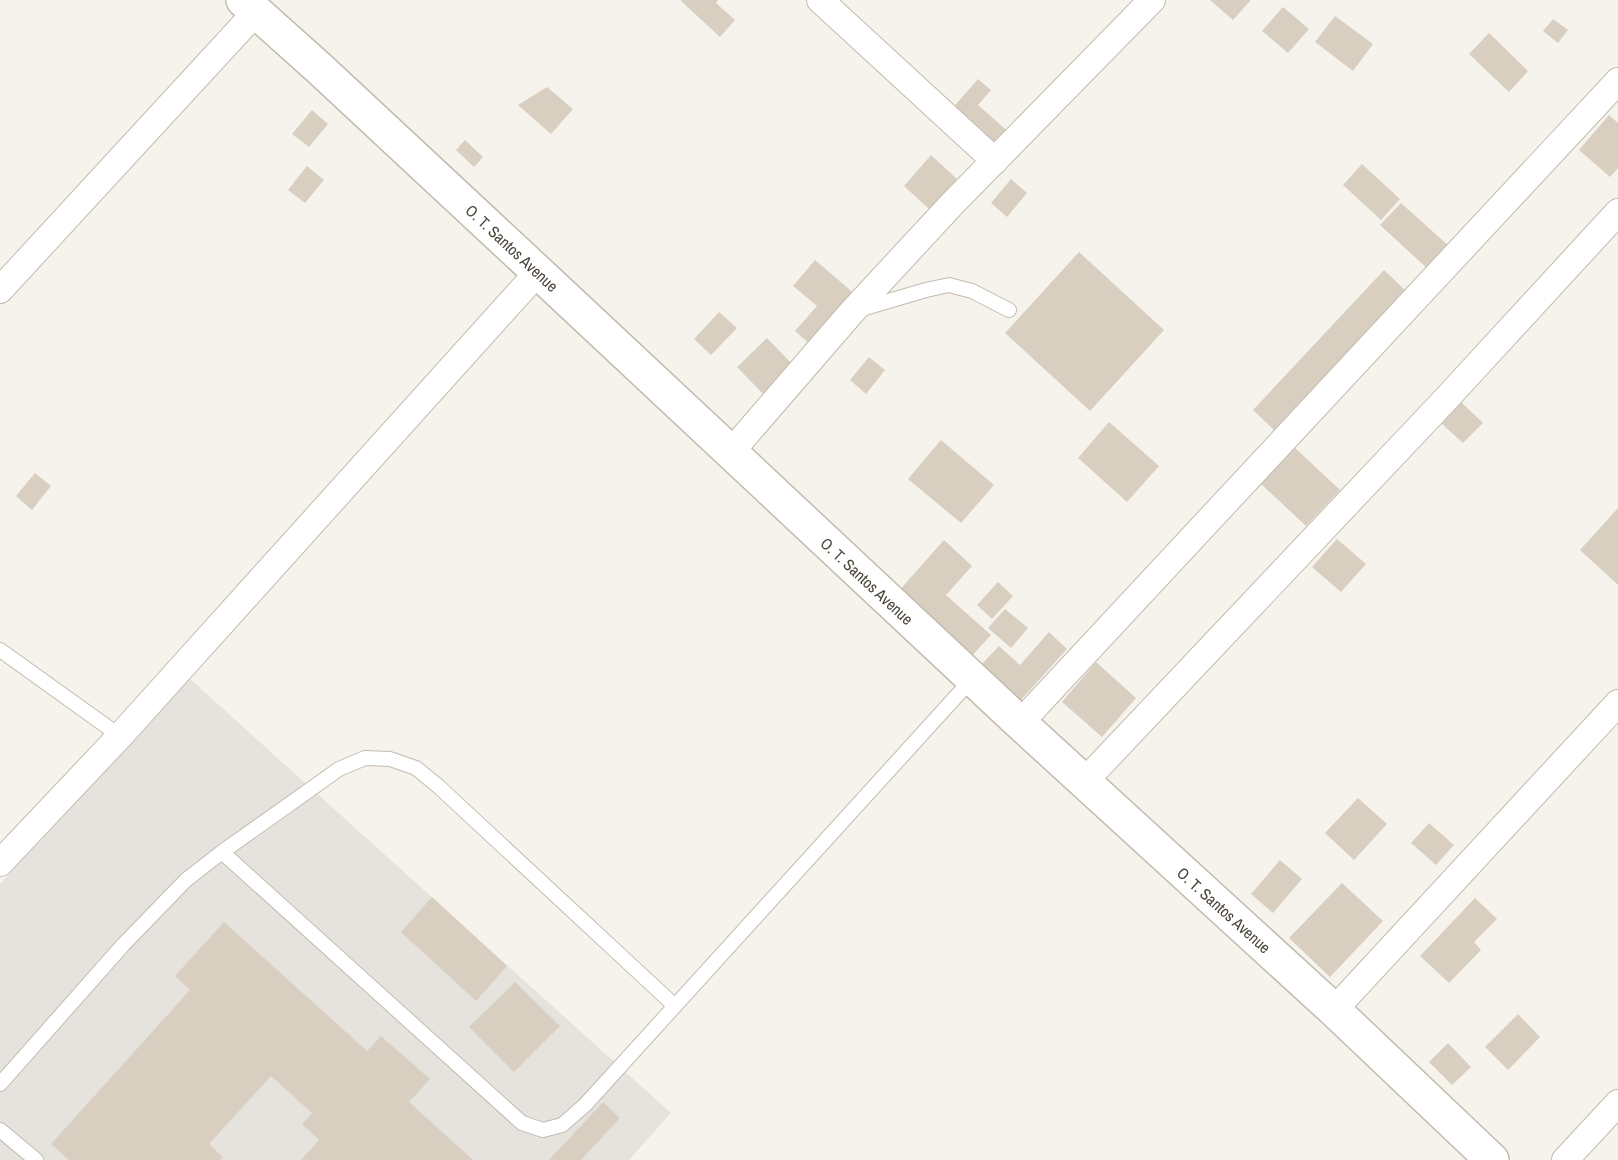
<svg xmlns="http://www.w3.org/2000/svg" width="1618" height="1160" viewBox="0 0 1618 1160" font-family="'Archivo Narrow',sans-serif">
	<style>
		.industrial { fill: #e6e2dd }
		.building { fill: #d8cfc1 }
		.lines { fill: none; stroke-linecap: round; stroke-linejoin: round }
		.service-casing { stroke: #c2bbae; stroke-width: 16 }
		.minor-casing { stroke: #c2bbae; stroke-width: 28 }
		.tertiary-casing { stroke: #c2bbae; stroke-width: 36 }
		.service { stroke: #fff; stroke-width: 14 }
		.minor { stroke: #fff; stroke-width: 26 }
		.tertiary { stroke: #fff; stroke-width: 33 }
		.labels { text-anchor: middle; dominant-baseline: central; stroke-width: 5; stroke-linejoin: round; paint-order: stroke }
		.street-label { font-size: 16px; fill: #4b4439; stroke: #fff }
	</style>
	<rect width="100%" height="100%" fill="#f6f3ec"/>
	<path class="industrial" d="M189,678L671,1113L629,1160H0V884Z"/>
	<path class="building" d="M682,0H718L716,3L735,20L720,37L681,1Z
		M1210,0H1251L1233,20Z
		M1283,7L1309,29L1288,53L1262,31Z
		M1335,16L1373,44L1353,71L1315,42Z
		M1553,19L1568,30L1558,43L1543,31Z
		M1489,33L1528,71L1509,92L1469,54Z
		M978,79L991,90L978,105L1011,134L996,151L950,111Z
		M547,87L573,109L551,134L518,105Z
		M312,110L328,124L309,147L292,134Z
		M1609,115L1618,123V168L1610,177L1579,150Z
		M465,140L483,157L474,167L456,150Z
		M931,155L957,179L929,209L904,186Z
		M1362,164L1400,199L1381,220L1343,185Z
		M307,166L324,180L305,203L288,190Z
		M1011,179L1027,193L1007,217L991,203Z
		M1401,203L1450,247L1429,270L1380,225Z
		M1079,252L1164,330L1090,411L1005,333Z
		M815,260L856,295L812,346L795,331L817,306L793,286Z
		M1384,270L1405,290L1274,430L1253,410Z
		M719,312L737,328L711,355L694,339Z
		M767,338L795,367L765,396L737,367Z
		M869,357L885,370L866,394L850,380Z
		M1461,402L1483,423L1463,443L1441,423Z
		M1109,422L1159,466L1127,502L1078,458Z
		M941,440L994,485L961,523L908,479Z
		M1294,447L1340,490L1306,526L1260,483Z
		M35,473L51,486L32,510L16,496Z
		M1618,508V585L1580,550Z
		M1337,539L1366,564L1341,592L1312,567Z
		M944,540L972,566L946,595L991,635L969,659L896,594Z
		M998,582L1013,596L992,619L977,605Z
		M1005,609L1028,628L1011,648L988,628Z
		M1049,632L1067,649L1020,701L981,665L999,646L1020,665Z
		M1096,662L1136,698L1102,737L1062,702Z
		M1358,798L1387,824L1354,860L1325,833Z
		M1429,823L1454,845L1436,865L1411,843Z
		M1280,860L1302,879L1273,913L1251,894Z
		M1342,883L1383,921L1330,977L1289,938Z
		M432,897L507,966L476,1001L401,932Z
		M1475,898L1497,919L1474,942L1481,950L1449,983L1420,956Z
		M224,922L367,1051L381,1036L430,1079L409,1102L473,1160H301L319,1140L302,1124L312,1113L271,1076L209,1144L223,1157L220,1160H69L51,1144L190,990L175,976Z
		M515,982L560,1026L514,1072L469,1027Z
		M1518,1014L1540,1037L1508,1070L1485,1047Z
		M1448,1043L1471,1067L1452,1085L1429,1062Z
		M603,1102L620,1118L581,1160H549Z"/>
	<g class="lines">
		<g class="service-casing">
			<path id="service" d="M858,310L926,290L949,285L972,291L1009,310
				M0,650L120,736
				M222,852L522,1123L543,1130L562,1125L585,1105L972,679
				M0,1084L123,945L186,880L222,852L339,769L365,758L390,759L416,768L438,786L675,1006
				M0,1130L36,1160"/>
		</g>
		<g class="minor-casing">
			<path id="minor" d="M820,0L995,161
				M0,290L256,12
				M730,453L851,313L952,204L1152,0
				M1020,723L1618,81
				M1084,782L1446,399L1618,212
				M0,863L120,736L538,272
				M1334,1010L1618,703
				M1565,1160L1618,1103"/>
		</g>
		<g class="tertiary-casing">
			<path id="tertiary" d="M243,0L320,69L538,272L1020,723L1334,1010L1492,1160"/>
		</g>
		<use href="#service" class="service"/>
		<use href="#minor" class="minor"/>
		<use href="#tertiary" class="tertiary"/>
	</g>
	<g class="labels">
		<g class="street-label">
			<text transform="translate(512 248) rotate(43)">O. T. Santos Avenue</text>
			<text transform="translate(867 581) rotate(43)">O. T. Santos Avenue</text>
			<text transform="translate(1224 910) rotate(42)">O. T. Santos Avenue</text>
		</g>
	</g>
</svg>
